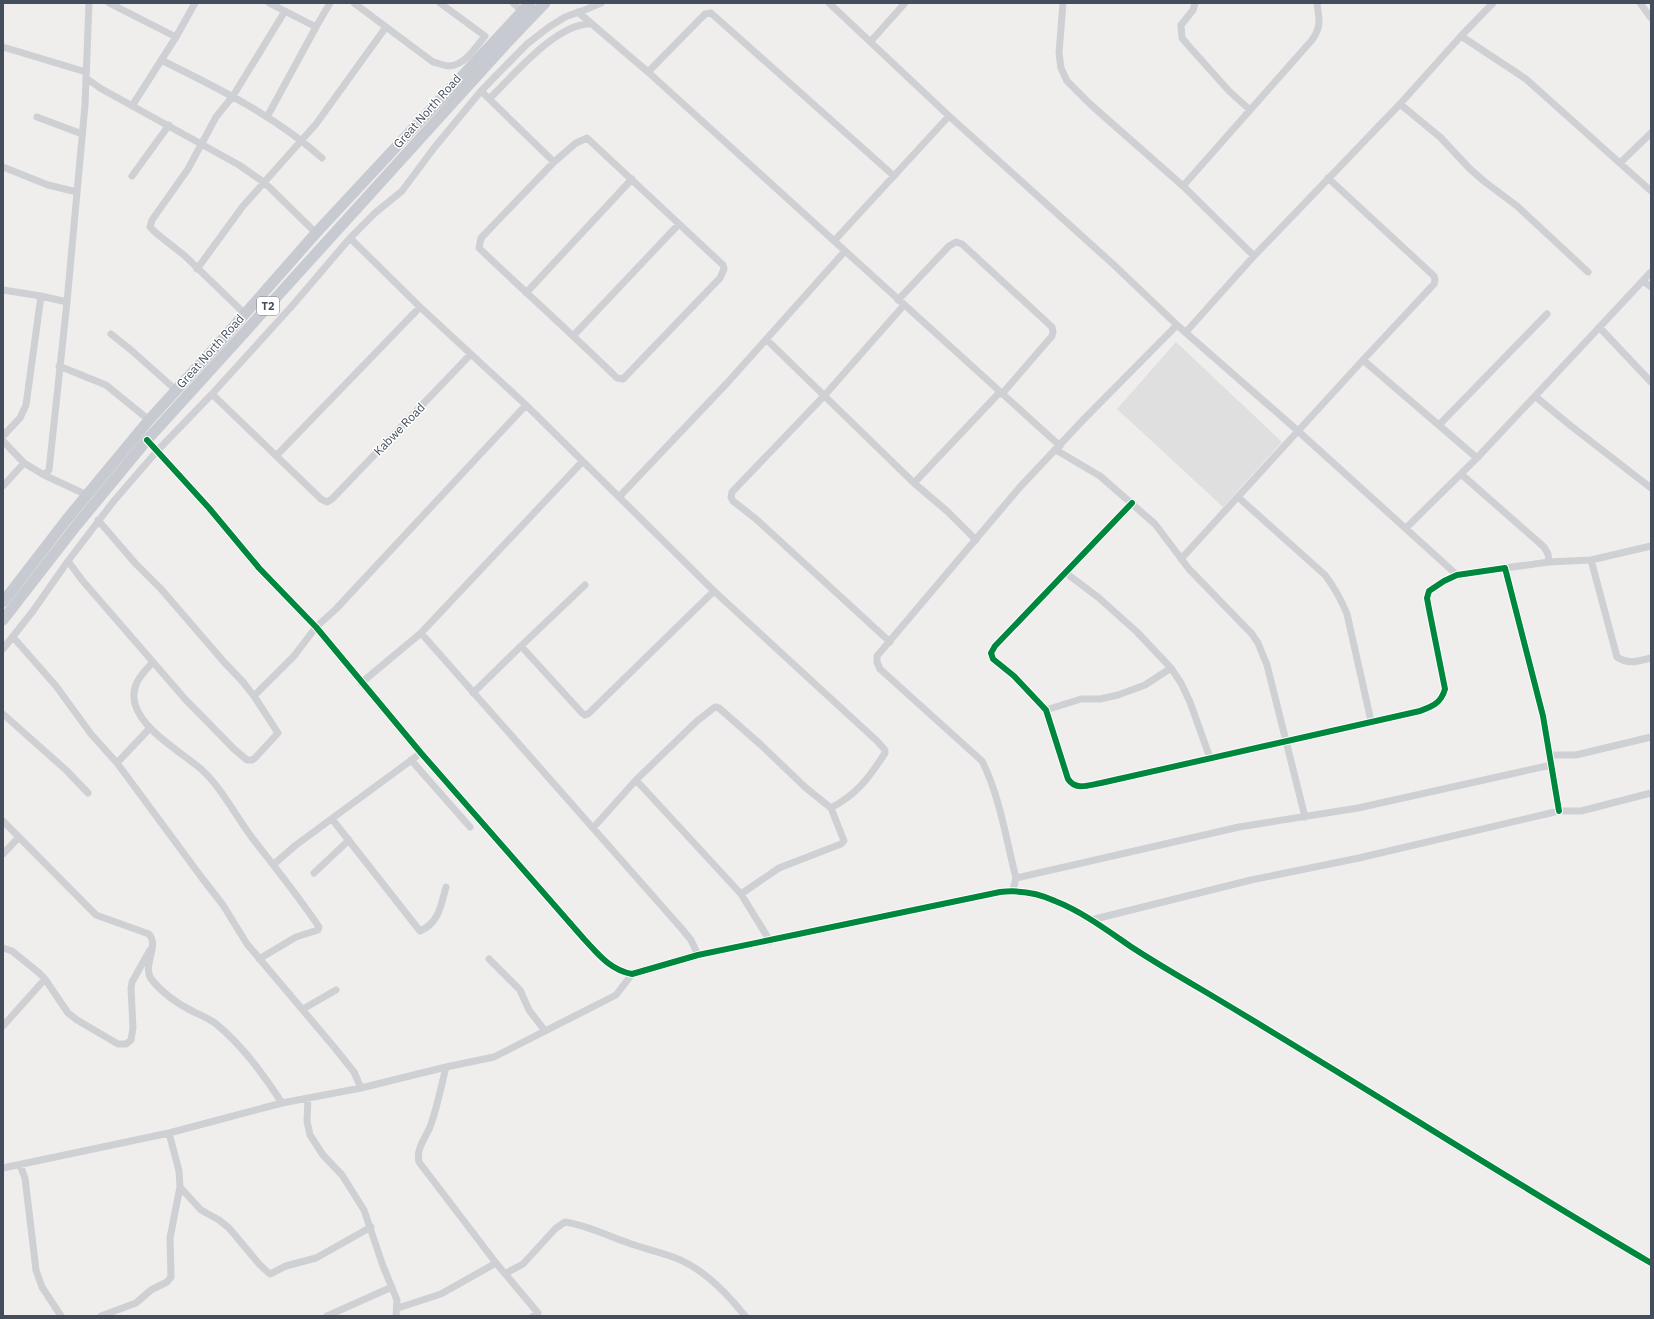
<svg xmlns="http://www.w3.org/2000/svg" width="1654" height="1319" viewBox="0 0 1654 1319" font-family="'IBM Plex Sans',sans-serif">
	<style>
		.education { fill: #e0dfe0 }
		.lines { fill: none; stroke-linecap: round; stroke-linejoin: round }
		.minor { stroke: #ced0d4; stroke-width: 7 }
		.primary { stroke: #c7cad0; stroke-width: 11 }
		.cycleway-casing { stroke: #fff; stroke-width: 8 }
		.cycleway { stroke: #00873e; stroke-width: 6 }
		.labels { text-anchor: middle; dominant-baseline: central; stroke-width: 3; stroke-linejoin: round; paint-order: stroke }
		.shield { fill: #fff; stroke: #7b828d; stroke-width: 1 }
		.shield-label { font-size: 11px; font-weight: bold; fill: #434d5c }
		.street-label { font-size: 12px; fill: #434d5c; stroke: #fff }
	</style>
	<rect width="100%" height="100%" fill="#efeeed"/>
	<path class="education" d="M1176,342L1282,442L1223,507L1117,409Z"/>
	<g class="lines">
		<path class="minor" d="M109,3L176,37
			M269,3L316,27L330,3
			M354,3L433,62C438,63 444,66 449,66C465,65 475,48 485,36L440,3
			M513,3L523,12
			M829,3L949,116L1114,265L1177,325L1298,431L1457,575
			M1063,3L1059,53L1061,68L1067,81L1090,104L1183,186L1254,256
			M1195,3L1193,10L1181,25L1182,38L1187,44L1229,91L1250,110
			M1640,3L1651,18
			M578,12L648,72L1060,446
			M1461,36L1526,79L1651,191
			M871,41L905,3
			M3,47L86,72
			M161,60C218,88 275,116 322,158
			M648,72L705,14L711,13L894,176
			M86,78L100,88L239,165L265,183L316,233
			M481,91L554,162
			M490,98C513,76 558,21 592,24
			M1400,104L1440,137L1470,169L1485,182L1517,206L1588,272
			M132,106L176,37L195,3
			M37,117L82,134
			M267,117L316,27
			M587,138L723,265L724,269L720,278L623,379L617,378C572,334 525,292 479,248L481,238L554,162L576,143Z
			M1620,163L1651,133
			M3,167L48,185L77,192
			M132,176L169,125
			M1183,186L1312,40C1322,26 1319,19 1317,3
			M350,238L420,307L526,405L714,591L877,741L885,750V753C869,778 857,794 831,808
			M834,241L949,116
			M197,269L243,206L316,124L386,27
			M1643,281L1651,287
			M3,290L41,296L67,302
			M526,293L632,179
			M898,300L949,246L956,242L962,244L1052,327L1053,332L1052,336L1002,394
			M245,314L185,256L156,233L150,227L152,220L188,169L216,117L233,96L285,11
			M1600,328L1651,382
			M1186,332L1254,256L1400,104L1461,36L1493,3
			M111,334L131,350L177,391
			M573,336L678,225
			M767,340L914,483L948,512L976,540
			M1363,360L1477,458
			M59,366L106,385L149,420
			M212,394L321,499L327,502L332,499L470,355
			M1536,397L1571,426L1651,488
			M1439,425L1547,314
			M3,436L20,418L26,405L41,296
			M147,440L209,508L259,568L316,627L421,753L584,939C598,954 610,970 632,974L698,955L1000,892C1019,890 1038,893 1055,901C1083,912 1108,931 1133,948C1156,963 1180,977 1204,991C1354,1080 1501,1175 1651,1263
			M3,441L24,463L44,475L87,495
			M1056,450L1100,476L1155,524L1189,569L1252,634L1258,643L1267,665L1305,817
			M276,456L420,307
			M1461,474L1544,547L1548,554L1549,562
			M44,475L49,470L67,302L85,105L89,3
			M914,483L1000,392
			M3,486L24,463
			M619,497L728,382L845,251
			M1238,497L1325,575C1334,587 1341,599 1347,614L1371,721
			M1132,503L995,646L991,653L993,659L1014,676L1046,710L1068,779C1076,791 1089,785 1101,783L1420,711C1433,706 1441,703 1445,689L1429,609L1427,598L1429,591L1444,581L1457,575L1505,568L1543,716L1559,811
			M1406,528L1477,458L1651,272
			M1181,559L1363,360L1434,284L1435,280L1434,276L1328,178
			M1591,560L1617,657C1629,665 1638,661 1651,658
			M68,561L82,580L185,699L234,749L247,760H252L255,758L278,733L254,696L243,682L224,662L161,589L135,563L98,520
			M1505,568L1549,562L1591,560L1651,546
			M1066,573L1099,598L1137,632L1171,668L1181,683L1190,702L1210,758
			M421,633L682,929L691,940L698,955
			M13,637L56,686L91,734L117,763L202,878L223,905L247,944L334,1047L354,1072L361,1088
			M890,642L756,519L733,501L731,497L732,492L824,396L904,305
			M521,646L585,585
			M3,649L33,611L68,561L113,502L157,451L212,394L292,306L350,238L375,213L402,191L434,148L481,91L527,44L549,27L565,17L587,9L601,3
			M153,662C142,674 130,685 135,704C142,730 181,752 201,769C221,787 234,813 250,835C273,865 297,894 319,927L318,930L296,937L259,959
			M361,683L421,633L582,462
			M473,693L521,646L582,713L585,715L588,714L714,591
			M254,696L294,656L316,627L336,609L526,405
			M1046,710L1081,699H1100L1118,695L1145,685L1171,668
			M3,714L66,770L88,793
			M1549,755H1576L1651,737
			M411,760L470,827
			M117,763L150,728
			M636,780L741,894L770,941
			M332,819L420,931C439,923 441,905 446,887
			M3,821L96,915L149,934C160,946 141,967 152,980C163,994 178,1004 194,1012C201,1015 209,1019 215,1023C243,1046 263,1074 282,1103
			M593,828L636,780L697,721L715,707L719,708L761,745L806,788L831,808L844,841L841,844L779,868L741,894
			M3,854L19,837
			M274,864L296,845L421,753
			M314,873L349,840
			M1016,878L1239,827L1358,808L1551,765
			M1013,890L1016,878C1006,839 1000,797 982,761L880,669L877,662V656L1020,487L1085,418L1177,325
			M1091,920L1251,880L1359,858L1559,811H1581L1651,793
			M3,948L12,951L38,972L45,979L68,1013L77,1020L118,1044H126L131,1040L133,1028L131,988L132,982L150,950
			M489,959L520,990L529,1010L545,1031
			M303,1009L336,990
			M3,1026L45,979
			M446,1067C441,1087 437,1108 430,1127C425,1139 416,1148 419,1162L496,1263L538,1313L533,1316
			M308,1099L307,1121L310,1135L323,1155L342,1175L364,1210L383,1266L397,1300L396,1316
			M20,1165L25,1178L36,1270L42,1287L61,1316
			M3,1168L169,1133L282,1103L361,1088L446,1067L494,1057L616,995L632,974
			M180,1187L201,1210L219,1220L229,1228L260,1265L270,1274L286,1266L316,1258L371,1227
			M506,1273L523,1264L556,1228L565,1222C586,1225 606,1235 626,1242C641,1248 657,1251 673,1257C702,1267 726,1292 745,1316
			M398,1308L441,1294L496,1263
			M101,1316L136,1303L151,1290L167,1282L171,1277L170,1238L180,1187L179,1171L169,1133
			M327,1316L392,1287"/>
		<path class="primary" d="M3,602L67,519L149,420L221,341L316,233L530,3
			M3,620L76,526L147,440L504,46L545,3"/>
		<g class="cycleway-casing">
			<path id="cycleway" d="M147,440L209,508L259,568L316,627L421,753L584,939C598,954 610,970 632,974L698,955L1000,892C1019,890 1038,893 1055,901C1083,912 1108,931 1133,948C1156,963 1180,977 1204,991C1354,1080 1501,1175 1651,1263
				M1132,503L995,646L991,653L993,659L1014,676L1046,710L1068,779C1076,791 1089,785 1101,783L1420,711C1433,706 1441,703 1445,689L1429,609L1427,598L1429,591L1444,581L1457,575L1505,568L1543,716L1559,811"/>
		</g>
		<use href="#cycleway" class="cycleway"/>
	</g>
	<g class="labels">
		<rect class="shield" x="257" y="297" width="22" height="18" rx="3"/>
		<g class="shield-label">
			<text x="268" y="306">T2</text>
		</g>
		<g class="street-label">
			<text transform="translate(427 111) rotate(-48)">Great North Road</text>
			<text transform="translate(210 351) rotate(-48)">Great North Road</text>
			<text transform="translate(399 429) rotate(-46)">Kabwe Road</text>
		</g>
	</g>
	<rect width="1654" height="1319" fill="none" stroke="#434d5c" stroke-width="8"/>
</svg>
